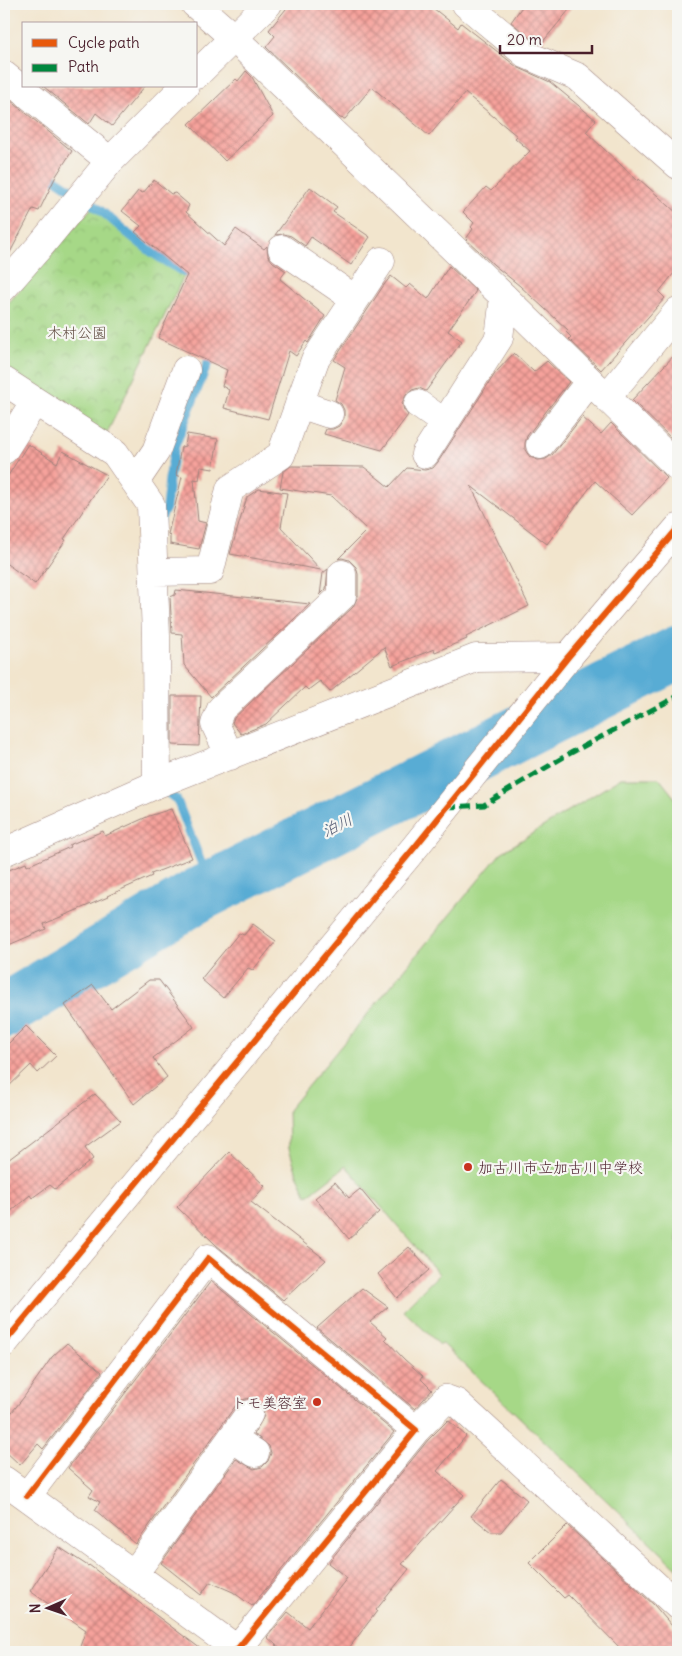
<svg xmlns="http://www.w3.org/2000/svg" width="682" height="1656" viewBox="0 0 682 1656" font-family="Delius,'Klee One',sans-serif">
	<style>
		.park { fill: url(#park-crowns); stroke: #787c59 }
		.pitch { fill: #a6d887; stroke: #787c59 }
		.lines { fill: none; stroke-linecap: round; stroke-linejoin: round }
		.stream { stroke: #58acd4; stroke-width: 9 }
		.river { stroke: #58acd4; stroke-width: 55 }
		.building { fill: url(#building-cross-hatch) }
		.minor-casing { stroke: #9e827c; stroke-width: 29 }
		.tertiary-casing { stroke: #9e827c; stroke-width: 29 }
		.minor { stroke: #fff; stroke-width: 28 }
		.tertiary { stroke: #fff; stroke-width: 28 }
		.quiet { stroke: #00873e; stroke-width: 5; stroke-dasharray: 10 5; stroke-linecap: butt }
		.cycleway-casing { stroke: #f6f6f2; stroke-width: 9 }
		.cycleway { stroke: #e8590c; stroke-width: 6 }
		.poi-dot { fill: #c8321e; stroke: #f6f6f2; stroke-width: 2 }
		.labels { text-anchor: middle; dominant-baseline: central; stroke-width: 4.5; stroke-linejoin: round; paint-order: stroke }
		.park-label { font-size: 15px; fill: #614d42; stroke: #f6f6f2 }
		.poi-label { font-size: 15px; fill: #4a1f2b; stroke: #f6f6f2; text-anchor: start }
		.water-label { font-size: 16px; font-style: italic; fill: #50576f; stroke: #f6f6f2 }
	</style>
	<defs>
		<pattern id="park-crowns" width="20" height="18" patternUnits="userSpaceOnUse" patternTransform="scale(1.25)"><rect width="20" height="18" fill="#a6d887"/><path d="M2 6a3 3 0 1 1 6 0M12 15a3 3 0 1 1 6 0" fill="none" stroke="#90b975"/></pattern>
		<pattern id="building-cross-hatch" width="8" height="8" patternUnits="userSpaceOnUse" patternTransform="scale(1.25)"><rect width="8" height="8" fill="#f6a29b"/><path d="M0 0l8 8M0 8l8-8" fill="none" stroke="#c9837f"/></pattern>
	</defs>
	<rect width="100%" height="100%" fill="#f6f6f2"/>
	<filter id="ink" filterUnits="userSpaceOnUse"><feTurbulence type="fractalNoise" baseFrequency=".02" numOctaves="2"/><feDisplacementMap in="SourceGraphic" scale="10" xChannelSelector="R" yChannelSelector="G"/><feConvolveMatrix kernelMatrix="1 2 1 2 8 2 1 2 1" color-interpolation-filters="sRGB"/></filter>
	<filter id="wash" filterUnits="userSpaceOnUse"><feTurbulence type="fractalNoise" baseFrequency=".0096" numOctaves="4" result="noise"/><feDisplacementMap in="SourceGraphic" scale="20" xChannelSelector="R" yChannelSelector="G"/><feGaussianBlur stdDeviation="1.12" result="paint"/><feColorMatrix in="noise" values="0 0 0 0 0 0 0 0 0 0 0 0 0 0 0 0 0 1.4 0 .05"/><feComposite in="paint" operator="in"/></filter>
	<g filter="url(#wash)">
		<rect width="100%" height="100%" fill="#f2e5cd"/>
		<path class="park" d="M96,203L184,276L106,435L4,372V308Z"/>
		<path class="pitch" d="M621,778H659L678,802V1569L443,1344L440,1345L403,1310L439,1274L346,1166L307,1196L297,1174L289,1148L288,1110L501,853Z"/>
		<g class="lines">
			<path class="stream" d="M45,173C64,184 82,196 100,210C128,233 158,262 192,275
				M160,520L166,508L169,479L175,446L213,350
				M161,788L177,800L211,888"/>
			<path class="river" d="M4,1011L200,894L678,653"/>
		</g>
		<g id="blocks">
			<path class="building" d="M290,4H428L458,28L461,23L517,67L550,82L596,120L586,132L638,181L639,179L678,214V268L659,292L665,298L601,370L569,339L571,337L566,332L568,330L520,286L494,265L466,239L473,229L471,227L474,223L463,212L486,187L491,191L530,151L515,138L517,136L465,93L429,136L372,87L345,119L340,118L266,47L275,36L269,30Z
				M524,4H574L541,44L535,42L511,22Z
				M246,71L252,77L273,116L225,161L189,124L236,79L238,81Z
				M43,86H145L112,126L96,113L89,124Z
				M4,95L72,151L56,176L39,211L33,209L4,264Z
				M154,180L171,194L175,193L189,205L186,212L224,246L236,229L264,249L267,246L268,256L273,262L286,271L280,279L325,316L308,343L306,341L296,356L289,351L268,419L224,408L229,390L222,386L227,370L158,338L187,275L135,232L141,226L122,211L138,191L143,193Z
				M310,187L337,207L333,212L370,237L351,265L311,237L305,246L291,236L284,234L275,235Z
				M449,266L476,291L448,331L462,341L426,391L419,388L412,390L406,395L402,403L404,410L408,415L382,450L324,434L326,429H333L339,426L344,418V410L341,404L335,400L345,367L334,360L384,285L391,276L406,288L410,284L428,299Z
				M678,351V445L632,400Z
				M514,353L534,372L547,361L569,382L527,436L525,443V450L530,457L538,460L546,459L552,455L582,417L601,434L611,423L667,478L632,515L595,481L547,544L471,486L529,606L466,637L467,639L435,652L434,649L392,666L384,647L330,692L320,681L308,690L305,687L266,724L241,734L232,723L234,718L353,607L358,596V574L356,567L349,560L342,558L338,559L367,530L331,496L280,488L283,472L291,466L364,467L389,487L407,468L425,470L433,468L438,462L496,372Z
				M187,434L218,439L213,469L201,467L199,480L194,479L198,521L206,523L199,549L170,544V536L168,534L182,477L176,475L181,447L185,446Z
				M28,444L57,463L63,451L107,475L64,539L66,540L35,584L4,562V482Z
				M259,489L287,493L281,527L321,570L230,554L247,497Z
				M328,569L326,589L320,595L323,573Z
				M176,590L310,604L211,697L184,665L182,634L172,633L170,597L175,595Z
				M172,696H201L199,746L172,745Z
				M171,809L192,858L151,874L152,876L107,896L108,897L44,924L46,929L4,947V872L26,863L27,866L70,847L69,845L103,831L105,836L149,816Z
				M253,924L276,941L253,970L248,968L223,998L201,979L239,933L244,935Z
				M149,980H159L194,1027L153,1058L167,1077L134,1104L65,1005L93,985L111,1009Z
				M26,1026L56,1056L38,1073L31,1065L4,1091V1048Z
				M95,1094L121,1121L85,1147L93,1159L55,1189L50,1185L32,1198L30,1195L4,1217V1163Z
				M229,1152L265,1186L251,1202L326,1260L283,1300L216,1245L177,1207Z
				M335,1182L349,1198L360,1189L379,1212L349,1239L315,1198Z
				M409,1247L429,1270L397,1298L378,1274Z
				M211,1281L394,1432L252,1606L233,1592L210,1582L201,1595L161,1563L236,1459L254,1469L262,1467L268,1461L271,1453L269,1446L254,1434L264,1416L263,1408L258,1402L250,1398L242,1400L236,1405L136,1544L95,1510L100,1502L89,1496L93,1490L68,1468Z
				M362,1288L388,1307L370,1322L387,1337L385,1339L404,1359L423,1376L421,1379L432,1390L415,1409L317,1328Z
				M67,1343L102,1372L43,1449L38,1444L20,1465L4,1450V1422L24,1397L52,1357Z
				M448,1420L466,1436L437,1471L464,1495L402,1564L409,1569L376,1610L377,1611L346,1652H284L267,1637L288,1612L308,1628L347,1578L328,1563L428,1440Z
				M501,1479L527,1500L501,1532H491L471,1516Z
				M567,1525L654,1605L678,1633V1652H624L568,1595L564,1598L529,1563Z
				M59,1547L88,1566L89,1565L205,1652H78L86,1630L30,1591Z"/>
		</g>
	</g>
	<g filter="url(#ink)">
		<use href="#blocks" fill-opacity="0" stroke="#9e827c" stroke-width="1"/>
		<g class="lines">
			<g class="minor-casing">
				<path id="minor" d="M195,4L234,38L504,297L678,467
					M466,4L527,55L578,77L678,165
					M4,75L110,161
					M196,75L268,4
					M282,249L355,299
					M4,287L41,245L110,161L185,86
					M4,381L115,453L151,505L156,636L157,784
					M607,397L678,311
					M299,404L329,414
					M418,404L445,423
					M540,445L590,381
					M4,450L35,401
					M425,454L499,338L504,297
					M135,482L156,451L186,370
					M154,572L210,571L230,489L281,455L315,360L381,261
					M230,756L215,724L221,709L342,596V574
					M4,852L157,784L476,658L568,657
					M416,1430L446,1399L457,1403L678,1606
					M232,1438L255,1453
					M4,1480L241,1652
					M27,1496L208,1258L416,1430L235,1652
					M134,1574L249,1414"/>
			</g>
			<g class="tertiary-casing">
				<path id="tertiary" d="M4,1343L415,847L568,657L678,528"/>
			</g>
			<use href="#minor" class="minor"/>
			<use href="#tertiary" class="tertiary"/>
			<path class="quiet" d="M447,807L484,805L567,755L678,696"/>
			<g class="cycleway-casing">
				<path id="cycleway" d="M4,1343L415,847L568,657L678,528
					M27,1496L208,1258L416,1430L235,1652"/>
			</g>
			<use href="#cycleway" class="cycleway"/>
		</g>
	</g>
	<g class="poi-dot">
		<circle cx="468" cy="1167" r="5"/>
		<circle cx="317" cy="1402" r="5"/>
	</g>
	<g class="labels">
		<g class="park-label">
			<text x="77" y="332">木村公園</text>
		</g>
		<g class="poi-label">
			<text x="478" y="1167">加古川市立加古川中学校</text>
			<text x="307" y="1402" text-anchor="end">トモ美容室</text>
		</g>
		<g class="water-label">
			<text transform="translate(337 825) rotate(-27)">泊川</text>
		</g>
	</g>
	<rect width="682" height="1656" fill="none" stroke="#f6f6f2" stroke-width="20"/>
	<rect x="22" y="22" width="175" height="65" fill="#f6f6f2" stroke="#b1a0a2"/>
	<rect x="32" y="39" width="25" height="8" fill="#e8590c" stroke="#b1a0a2"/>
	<text x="68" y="48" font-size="15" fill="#4a1f2b">Cycle path</text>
	<rect x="32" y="64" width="25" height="8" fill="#00873e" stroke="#b1a0a2"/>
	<text x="68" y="72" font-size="15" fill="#4a1f2b">Path</text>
	<g transform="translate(48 1608) rotate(268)" stroke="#f6f6f2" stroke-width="4" paint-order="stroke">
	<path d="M0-4L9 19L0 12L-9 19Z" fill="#4a1f2b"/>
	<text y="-8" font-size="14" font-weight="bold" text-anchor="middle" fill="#4a1f2b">N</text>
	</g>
	<path d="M500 45v8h92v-8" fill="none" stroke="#4a1f2b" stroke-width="2.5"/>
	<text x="507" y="45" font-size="15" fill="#4a1f2b" stroke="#f6f6f2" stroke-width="4" paint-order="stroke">20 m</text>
</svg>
